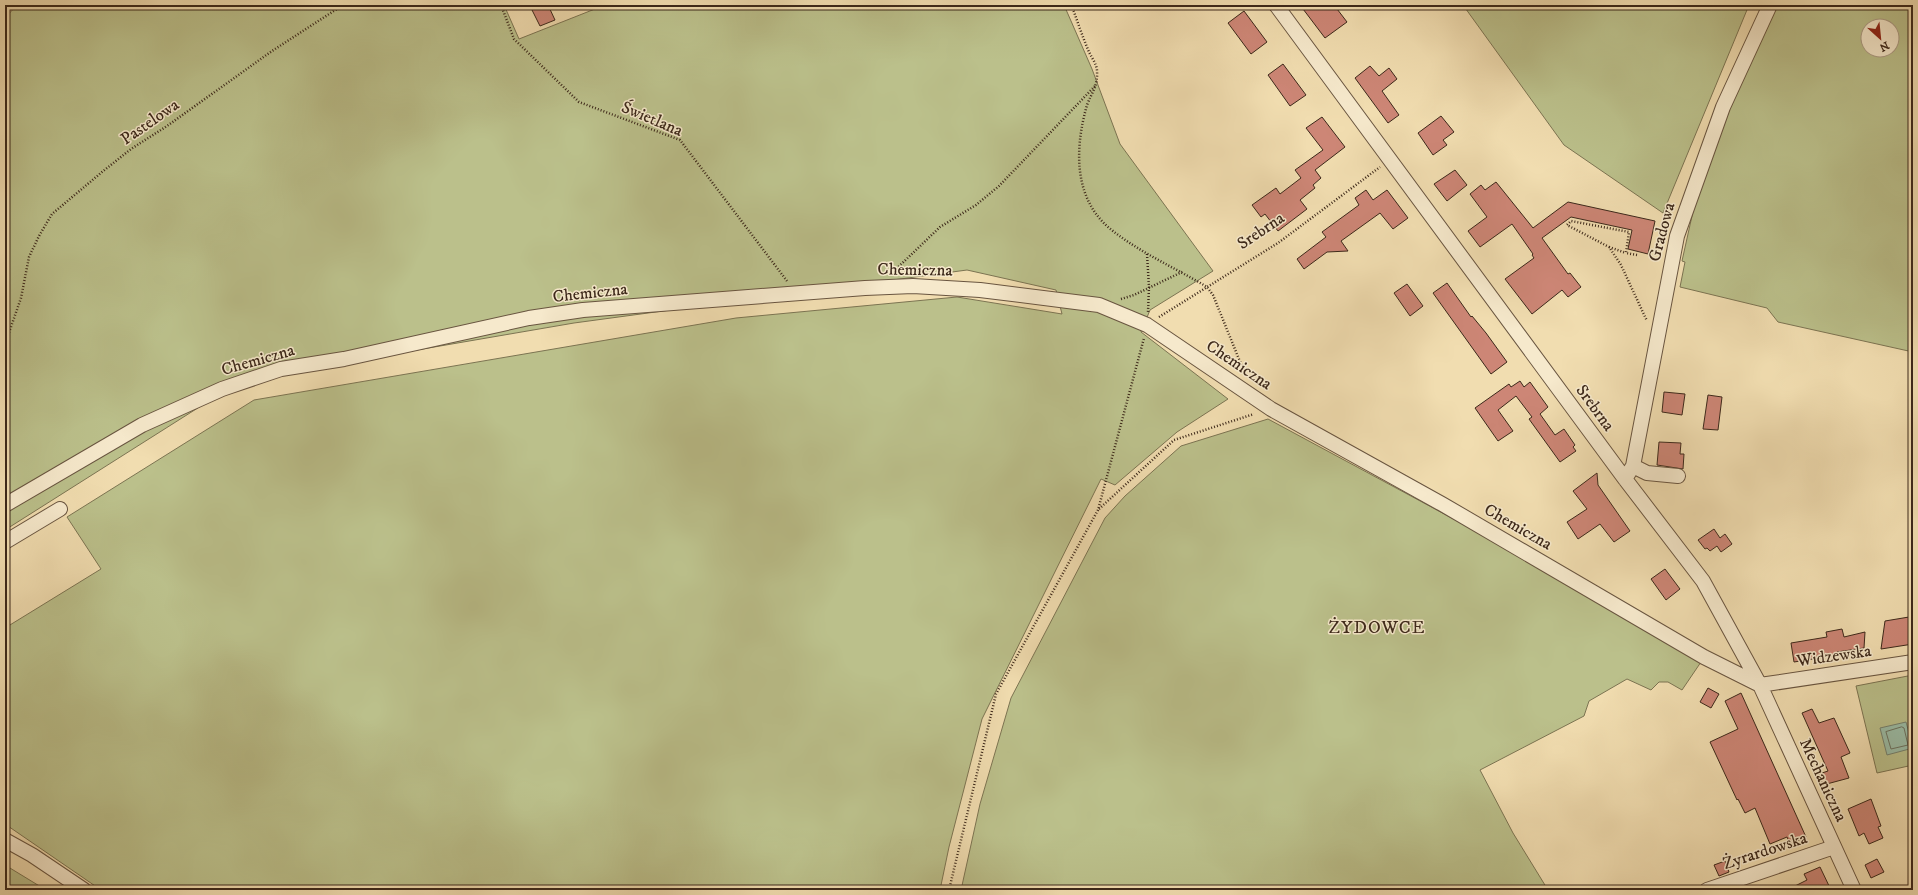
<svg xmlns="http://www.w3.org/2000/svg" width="1918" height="895" viewBox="0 0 1918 895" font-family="'IM FELL DW Pica',serif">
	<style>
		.green { fill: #bbc08b; stroke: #7c7452; fill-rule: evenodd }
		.water { fill: #9bbda7; stroke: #75816f }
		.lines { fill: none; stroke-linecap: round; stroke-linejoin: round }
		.shore { stroke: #6c7260; stroke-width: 1 }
		.building { fill: #cd8676; stroke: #3c281a }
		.minor-casing { stroke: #695540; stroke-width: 16 }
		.path { stroke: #3c281a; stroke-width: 2.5; stroke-dasharray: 1 2; stroke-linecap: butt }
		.minor { stroke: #f6e9cc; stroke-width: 14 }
		.labels { text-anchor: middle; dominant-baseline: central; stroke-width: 3; stroke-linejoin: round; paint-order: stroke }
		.street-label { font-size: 17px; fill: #3c281a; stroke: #f6e9cc }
		.neighbourhood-label { font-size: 18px; letter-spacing: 1px; fill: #3c281a; stroke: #f6e9cc }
	</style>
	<rect width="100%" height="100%" fill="#f1ddb0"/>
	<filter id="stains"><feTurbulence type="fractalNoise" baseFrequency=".005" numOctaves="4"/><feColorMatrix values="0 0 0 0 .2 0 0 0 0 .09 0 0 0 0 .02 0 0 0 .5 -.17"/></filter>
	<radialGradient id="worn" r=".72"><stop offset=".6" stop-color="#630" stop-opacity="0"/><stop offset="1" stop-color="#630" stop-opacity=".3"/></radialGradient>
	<path class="green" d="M17,5H504L519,39L605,5H1064L1092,69L1120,144L1213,271L1150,310L1141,332L1228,399L1177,432L1115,485L1101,479L982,719L949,847L940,890H101L5,824V628L101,569L67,517L254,400L736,318L957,297L1062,314L1056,290L967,270L574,323L242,380L5,530V18Z
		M1463,5H1749L1663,213L1564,145Z
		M1775,5H1913V352L1778,322L1767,308L1680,287L1685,262L1682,261L1698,189L1738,83ZM1868,26H1892V50H1868Z
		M1268,419L1474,530L1701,662L1682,690L1668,682H1659L1651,690L1627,679L1589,701L1584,716L1480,770L1513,833L1548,890H961L980,804L1011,698L1105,518L1125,496L1181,446Z
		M1913,675V765L1877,773L1856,686Z
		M5,865L46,890H5Z"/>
	<path class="water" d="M1906,722L1913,748L1887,755L1880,728Z"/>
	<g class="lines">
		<path class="shore" d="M1902,727L1904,728L1908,745L1891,749L1886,732Z"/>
	</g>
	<path class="building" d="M543,5H548L555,20L540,26L532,10Z
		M1300,5H1334L1347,22L1325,38Z
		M1244,11L1267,42L1251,54L1228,23Z
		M1283,64L1306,95L1290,106L1268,75Z
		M1370,66L1379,76L1389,68L1397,79L1382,91L1399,115L1388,123L1355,78Z
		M1441,116L1454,132L1443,140L1447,145L1433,155L1418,133Z
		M1322,117L1345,147L1315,170L1321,178L1313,185L1315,188L1300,200L1307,209L1278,231L1265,214L1261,217L1252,205L1276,188L1280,194L1301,178L1295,170L1323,150L1306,128Z
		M1455,170L1467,185L1447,201L1434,184Z
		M1496,182L1533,228L1568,202L1655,221L1648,254L1628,249L1632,230L1571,217L1542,238L1568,274L1570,273L1581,287L1568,297L1562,290L1532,314L1505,279L1534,258L1532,255L1533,254L1512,224L1480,247L1468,231L1487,217L1470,194L1481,185L1485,190Z
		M1366,190L1373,200L1387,190L1408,218L1393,229L1380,213L1341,241L1348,251L1327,252L1304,269L1297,259L1326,237L1322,232L1359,205L1355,198Z
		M1447,283L1471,317L1472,316L1486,333L1507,362L1491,374L1433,293Z
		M1407,284L1423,306L1410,316L1394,293Z
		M1520,381L1524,387L1530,382L1548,407L1540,414L1555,435L1564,429L1575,445L1573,447L1576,451L1560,462L1529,419L1532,417L1516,396L1498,410L1513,431L1498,441L1475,408L1509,384L1511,387Z
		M1664,392L1685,394L1682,415L1662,412Z
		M1708,395L1722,397L1718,430L1703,429Z
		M1659,442L1681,443L1680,454H1684L1683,469L1657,465Z
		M1597,473L1598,485L1630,531L1614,542L1600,524L1578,539L1567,522L1587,509L1573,491Z
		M1714,529L1720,538L1725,534L1732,544L1721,552L1717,546L1710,551L1707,548L1705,549L1698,540Z
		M1665,569L1680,589L1666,600L1651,579Z
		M1909,617V620L1913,619V644L1881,649L1885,621Z
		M1842,629L1844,637L1865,632L1864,648L1837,652V655L1794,662L1791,643L1827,637L1826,632Z
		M1708,688L1719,694L1711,708L1700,702Z
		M1741,693L1806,837L1790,844L1787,837L1770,844L1755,808L1745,813L1738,799L1737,800L1710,742L1738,729L1725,701Z
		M1812,709L1819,723L1834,718L1850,753L1841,757L1849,778L1823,785L1819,774L1828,771L1802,713Z
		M1871,799L1881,826L1878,827L1883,838L1869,844L1864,833L1859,836L1848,809Z
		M1877,859L1884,872L1871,878L1865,865Z
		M1725,861L1729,872L1719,876L1714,865Z
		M1820,867L1831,890H1787L1807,880L1804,874Z"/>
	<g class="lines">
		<g class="minor-casing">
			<path id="minor" d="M1276,5L1625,479L1703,581L1760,685L1854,890
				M1633,466L1647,473L1678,476
				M1625,479L1633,466L1677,236L1723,107L1770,5
				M5,505L142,425L222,389L281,369L344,359L529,318L583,310L865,288L913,286L980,290L1099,305L1147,325L1271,409L1442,504L1704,657L1760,685
				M5,542L60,509
				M1760,685L1913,662
				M5,840L32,855L84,890
				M1707,890L1834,847"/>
		</g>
		<path class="path" d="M501,5L514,39L579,102L680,140L787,281
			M1073,5V9C1078,23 1083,38 1089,52C1092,58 1097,65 1097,71C1098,86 1092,92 1087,105C1075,147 1073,196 1108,227C1138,252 1174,267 1207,287L1213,295L1245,374
			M1609,247L1626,253
			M1147,254L1149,287L1148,312
			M1637,255L1626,253L1629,232L1571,221L1567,225L1609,247L1621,265L1647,321
			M892,273L940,227L976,205L999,186L1095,86
			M1121,299L1134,295L1182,272
			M1159,317L1278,243L1380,167
			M5,344L21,298L29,257L39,236L52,214L102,172L131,149L167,126L272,51L343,5
			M1099,509L1174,440L1254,414
			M949,890L996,694L1098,510L1144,338"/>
		<use href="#minor" class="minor"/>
	</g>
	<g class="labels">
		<g class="street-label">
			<text transform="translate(652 119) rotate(23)">Świetlana</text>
			<text transform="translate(150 122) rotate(-35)">Pastelowa</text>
			<text transform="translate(1261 231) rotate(-34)">Srebrna</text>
			<text transform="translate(1662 232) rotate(-75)">Gradowa</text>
			<text transform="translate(915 270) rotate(1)">Chemiczna</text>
			<text transform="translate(590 293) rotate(-6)">Chemiczna</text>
			<text transform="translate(258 360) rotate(-16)">Chemiczna</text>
			<text transform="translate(1239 365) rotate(34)">Chemiczna</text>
			<text transform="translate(1595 408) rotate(54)">Srebrna</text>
			<text transform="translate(1518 527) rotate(30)">Chemiczna</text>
			<text transform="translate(1834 656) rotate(-8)">Widzewska</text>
			<text transform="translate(1823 780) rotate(65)">Mechaniczna</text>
			<text transform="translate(1765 851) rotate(-18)">Żyrardowska</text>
		</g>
		<g class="neighbourhood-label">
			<text x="1377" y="628">ŻYDOWCE</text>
		</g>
	</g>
	<rect width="1918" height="895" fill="none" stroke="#f1ddb0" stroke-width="20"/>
	<rect x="6" y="6" width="1906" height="883" fill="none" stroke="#3c281a" stroke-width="2"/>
	<rect x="10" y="10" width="1898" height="875" fill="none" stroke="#3c281a"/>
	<g transform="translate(1880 38) rotate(153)"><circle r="19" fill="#f6e9cc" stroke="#ac9c85"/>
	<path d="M0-3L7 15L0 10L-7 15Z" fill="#8f2418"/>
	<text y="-6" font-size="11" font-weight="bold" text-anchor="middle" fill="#3c281a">N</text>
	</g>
	<rect width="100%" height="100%" filter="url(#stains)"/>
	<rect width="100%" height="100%" fill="url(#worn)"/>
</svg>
